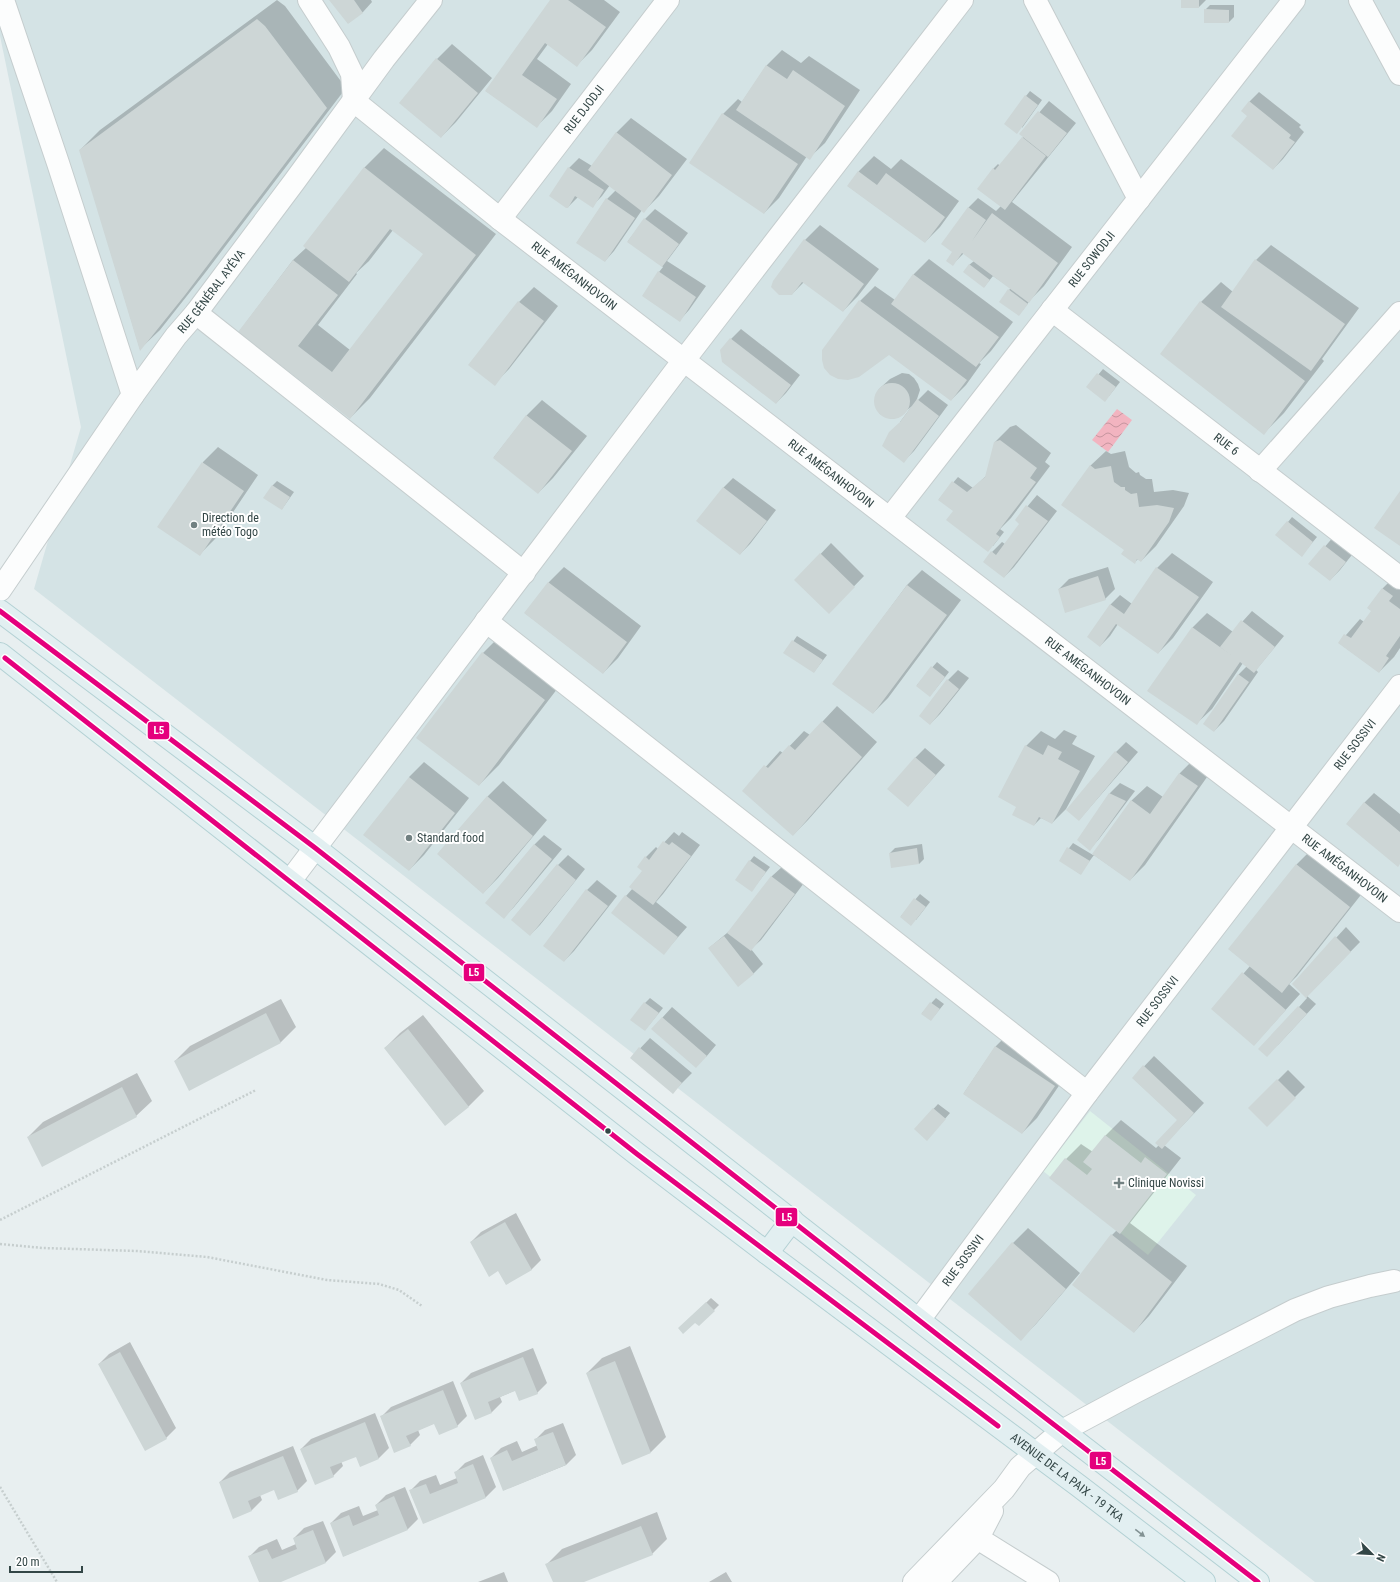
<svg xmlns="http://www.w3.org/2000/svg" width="1400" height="1582" viewBox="0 0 1400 1582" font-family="'Roboto Condensed',sans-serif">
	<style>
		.residential { fill: #d4e3e5 }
		.medical { fill: #def3ea }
		.water { fill: url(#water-waves) }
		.shadow { fill: #0003; fill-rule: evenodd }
		.building { fill: #cdd6d6 }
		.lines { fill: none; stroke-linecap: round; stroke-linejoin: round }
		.minor-casing { stroke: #c5cdce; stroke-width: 24 }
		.major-casing { stroke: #b3d1d4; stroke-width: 24 }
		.path { stroke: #c6cece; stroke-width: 2.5; stroke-dasharray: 2 2; stroke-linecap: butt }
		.minor { stroke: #fcfdfd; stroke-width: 22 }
		.major { stroke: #e2eff1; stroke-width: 22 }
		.bus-1-casing { stroke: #fff; stroke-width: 8 }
		.bus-1 { stroke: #e5007d; stroke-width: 5 }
		.oneway { fill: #829293 }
		.poi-dot { fill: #728182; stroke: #fff; stroke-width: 1.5 }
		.bus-dot { fill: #334646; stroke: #fff; stroke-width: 1.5 }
		.labels { text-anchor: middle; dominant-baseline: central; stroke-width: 4; stroke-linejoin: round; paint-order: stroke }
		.street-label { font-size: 12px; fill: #334646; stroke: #fff }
		.poi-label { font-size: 12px; fill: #334646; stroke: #fff; text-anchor: start }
		.line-badge { stroke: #fff; stroke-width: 1.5 }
		.badge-label { font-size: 11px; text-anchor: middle; font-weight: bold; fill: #fff }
	</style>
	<defs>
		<pattern id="water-waves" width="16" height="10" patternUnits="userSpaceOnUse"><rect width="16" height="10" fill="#f2b4c0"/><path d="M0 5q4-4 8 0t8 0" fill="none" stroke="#c5949e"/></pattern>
	</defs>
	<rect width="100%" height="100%" fill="#e8eff0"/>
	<path class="residential" d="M0,0H1400V1582H1315L34,589L81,427L0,36Z"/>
	<path class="medical" d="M1090,1111L1196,1195L1148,1255L1043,1171Z"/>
	<path class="water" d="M1117,409L1132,420L1108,452L1092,440Z"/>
	<path class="shadow" d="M277,0L285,6L346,88L205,273L160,330L140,349L80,150L100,130Z
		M331,0H371L372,2L363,12L348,23Z
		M551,0H604L620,12L592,50L577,65L548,44L537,59L571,84L552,111L537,126L486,91Z
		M1182,0H1206L1199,7Z
		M1210,5H1234V17L1229,22L1205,10Z
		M452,44L492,78L456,122L441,137L437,59Z
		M782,50L801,63L809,56L860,90L825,143L809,158L807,156L779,198L764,213L723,114L738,99L742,102L767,65Z
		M1030,91L1042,100L1022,128L1026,96Z
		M1259,92L1301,125L1299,127L1304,132L1283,159L1273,169L1248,116L1249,102Z
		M1049,101L1076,123L1012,202L1072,247L1044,286L1031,299L1023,310L1009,290L1011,288L993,276L984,287L969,265L974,261L964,253L952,265L953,252L968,208L978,198L996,211L1001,206L993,169L998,164L1000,166L1024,136L1021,134Z
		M631,118L687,159L659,196L644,211L642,210L614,251L605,261L607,199L616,190L610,185L602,196L592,206L578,197L568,207L569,168L579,158L592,166L616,133Z
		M384,148L496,234L370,398L350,418L239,332L293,260L306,248L364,168ZM393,230L424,254L350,350L318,325L357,274L356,273L369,261Z
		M874,156L891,169L901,159L959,201L940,227L925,242L848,186L859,171Z
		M655,209L688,233L667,261L706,286L689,310L680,320L659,272L663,267L628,241L645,219Z
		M820,225L879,269L858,296L843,311L804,282L792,294L774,281L805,240Z
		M1271,245L1359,308L1322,359L1324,361L1284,413L1264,433L1201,302L1221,282L1233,292L1256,260Z
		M929,259L1013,322L991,351L979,363L981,364L966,385L951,400L889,354L860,301L875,286L895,300L913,275Z
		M534,287L558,306L509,369L494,384L519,302Z
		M741,329L800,375L786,393L776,403L731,339Z
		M1103,369L1120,382L1109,396L1088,387Z
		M902,373L909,374L914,378L918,384L920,390L916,402L928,390L948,405L914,451L904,461L900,422L912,406L899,417L892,419L886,417L880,414L875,402L876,395L879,389L890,379Z
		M542,400L587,436L553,478L538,493L494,457L527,415Z
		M1016,425L1051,453L1045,462L1050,466L1011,518L1000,529L1004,532L993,546L954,511L939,499L958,477L973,488L987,475L995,442L1010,427Z
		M218,447L258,475L215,539L200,554L203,462Z
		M1106,451L1111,454L1125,451L1129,467L1136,473L1139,472L1140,475L1146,479H1152L1154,492L1173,490L1189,493L1184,506L1156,546L1141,561L1138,559L1135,562L1126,550L1090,466Z
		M733,478L776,510L750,544L740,554L723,488Z
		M277,481L294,492L282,509L272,486Z
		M1037,495L1057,511L1014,567L1004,577L992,552L1002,542L1005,544L1021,524L1016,520Z
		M1292,517L1317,537L1302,555L1288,522Z
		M1335,535L1355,551L1340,570L1330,580L1310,564Z
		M831,543L864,576L829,612L796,580Z
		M1172,553L1213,582L1173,638L1158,653L1118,624L1110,636L1100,646L1110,605L1120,595L1132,604L1157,568Z
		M564,567L641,626L618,658L603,673L525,613L549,582Z
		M1108,567L1115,589L1105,599L1059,589L1069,579Z
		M922,570L961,600L888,698L873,713L834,684L907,585Z
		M1398,573L1400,575V648L1394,657L1379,672L1339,643L1360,619L1364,622L1372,611L1368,608L1383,588Z
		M1252,611L1284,636L1256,670L1258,672L1224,721L1214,731L1238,675L1247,666L1243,663L1212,709L1196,724L1192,628L1207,613L1233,632Z
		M503,633L564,680L499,765L479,785L483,653Z
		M797,636L827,655L814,672L785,653Z
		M937,662L949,672L934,691L917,685Z
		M958,670L969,678L940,714L930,724L948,680Z
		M837,706L877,742L808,820L793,835L744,791L780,751L783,753L804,731L810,735Z
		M1064,730L1077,736L1072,744L1095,756L1066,809L1052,823L1041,818L1034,825L1017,807L1026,746L1041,731L1055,739Z
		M1126,742L1138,752L1079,820L1116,752Z
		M925,748L945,765L908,806L915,758Z
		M1195,758L1212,770L1145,865L1130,880L1094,855L1080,874L1060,860L1073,843L1093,855L1131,801L1147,786L1163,797L1180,773Z
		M424,762L469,798L424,855L409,870V777Z
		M503,781L547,820L498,878L483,893L438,854L488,796Z
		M1120,783L1135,791L1099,839L1090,849L1079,840L1110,793Z
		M1374,793L1400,814V863L1364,803Z
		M674,832L679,836L682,832L700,845L663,894L656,902L687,927L664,953L626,896L633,888L643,870L646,857L656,847L658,849Z
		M544,835L562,849L514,907L504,917L534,845Z
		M922,844L924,859L919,864L890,853L895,848Z
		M1312,849L1364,891L1297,976L1289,984L1300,994L1254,1045L1213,1009L1250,966L1229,949L1297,864Z
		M568,855L585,869L540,925L530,935L558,865Z
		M754,856L770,867L752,890L750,861Z
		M782,867L804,883L761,940L751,949L763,964L753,974L709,948L733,928L772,876Z
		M597,880L617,896L574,951L564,961L587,890Z
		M920,894L930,902L916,920L901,916Z
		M1346,927L1360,942L1307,996L1316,1004L1277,1046L1299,1007L1307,998L1294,984Z
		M650,998L663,1008L645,1030V1003Z
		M936,998L944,1004L935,1015L922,1013Z
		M281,999L296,1027L281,1042L189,1089L175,1061L190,1046Z
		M672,1007L716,1045L706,1057L652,1029Z
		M423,1015L484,1091L469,1106L445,1125L385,1048L400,1033Z
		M1011,1031L1069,1071L1037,1118L1022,1133L964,1093L996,1046Z
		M650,1038L692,1073L673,1092L631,1058Z
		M1154,1056L1204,1103L1164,1145L1181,1158L1130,1223L1187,1266L1149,1316L1134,1332L1112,1235L1117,1230L1051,1178L1066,1159L1081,1144L1093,1152L1106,1135L1121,1120L1156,1148L1159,1145L1178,1120L1133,1078Z
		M1288,1070L1305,1087L1267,1125L1250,1108Z
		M137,1073L152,1101L136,1116L28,1137L43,1122Z
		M938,1104L950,1113L931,1135L915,1129Z
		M516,1213L541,1260L531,1270H499L471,1242L481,1232Z
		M1028,1228L1080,1273L1036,1324L1021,1339L1013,1243Z
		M711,1298L719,1305L699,1325L695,1321L680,1328Z
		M130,1342L176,1428L166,1438L146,1449L99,1364L109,1354Z
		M630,1346L666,1437L651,1452L623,1463L587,1373L602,1358Z
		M533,1348L547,1383L537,1393L516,1390L500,1397L502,1402L492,1412L475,1418L461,1383L471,1373Z
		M453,1381L467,1416L457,1426L435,1423L418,1430L420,1435L410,1445L381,1417L391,1407Z
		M375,1413L389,1448L379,1458L360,1465L356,1455L341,1461L343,1466L333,1476L301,1449L311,1439Z
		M563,1423L576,1455L566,1465L504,1490L491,1458L501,1448L517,1441L522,1452L538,1445L535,1440L545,1430Z
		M293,1446L307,1481L297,1491L274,1489L260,1495L262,1500L252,1510L234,1517L220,1482L230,1472Z
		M483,1455L496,1487L486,1497L424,1523L410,1491L420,1481L436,1475L440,1485L457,1478L455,1473L465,1463Z
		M405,1487L418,1519L408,1529L344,1556L331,1523L341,1513L359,1506L363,1516L378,1510L376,1505L386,1495Z
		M657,1512L667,1539L652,1554L581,1582H554L547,1564L562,1549Z
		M323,1521L336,1552L326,1562L278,1582H260L249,1557L259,1547L277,1539L282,1550L296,1544L294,1538L304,1528Z
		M504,1572L508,1582H478Z
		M726,1572L732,1582H709Z"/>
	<path class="building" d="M329,0H354L363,13L348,24Z
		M550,0H568L606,27L577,67L545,43L522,75L557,99L537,128L485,91Z
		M1181,0H1199V8H1181Z
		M1204,9L1229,10V23H1204Z
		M257,19L265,26L327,108L185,295L140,351L79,150Z
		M436,58L478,93L441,138L399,103Z
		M766,65L787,79L793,70L845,106L810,160L736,110Z
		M1025,95L1038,105L1017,134L1004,124Z
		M1249,101L1291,135L1289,138L1295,142L1273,170L1231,136L1247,116L1241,111Z
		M1038,111L1067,133L1048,157L1019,134Z
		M722,113L798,164L764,214L689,163Z
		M616,132L672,175L644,213L588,170Z
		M1022,137L1046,156L1005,210L977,189L993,168L995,170Z
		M364,167L476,255L350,419L238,332L293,260L338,295L298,346L332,372L423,254L390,229L349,282L303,246Z
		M568,167L604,190L593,208L575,196L568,208H566L549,196Z
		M858,171L877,185L886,173L945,217L925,243L847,186Z
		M606,198L635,218L605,262L576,243Z
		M968,207L986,220L972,241L992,213L1058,263L1029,303L962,253L953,266L946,261L952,252L941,244Z
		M644,218L679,244L662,267L627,242Z
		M804,239L864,284L843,312L802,282L792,295H779L771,287L773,281Z
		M1255,259L1345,324L1311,371L1221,307Z
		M969,264L990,280L984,288L963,272Z
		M658,271L696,297L680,322L642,296Z
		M913,274L999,337L976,367L891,304Z
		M1008,289L1028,304L1019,316L999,302Z
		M859,300L967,380L951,401L889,355L859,377L848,380L838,379L830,375L824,368L822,360V350Z
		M518,301L544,321L495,386L468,365Z
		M1200,301L1305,381L1264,435L1160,354Z
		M730,338L791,385L776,404L722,362L720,350Z
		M1097,373L1116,387L1105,402L1086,387Z
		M874 401a18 18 0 1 1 36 0a18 18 0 1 1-36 0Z
		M917,399L939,416L904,463L882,446L889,432L900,422Z
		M526,415L572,451L538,494L493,458Z
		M1000,440L1037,468L1030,478L1036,482L996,534L1000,537L988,552L946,520L953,511L938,500L952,481L967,492L985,477L994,442Z
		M202,462L244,491L200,556L157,527Z
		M1090,465L1095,469L1111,466L1114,482L1121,487H1125V490L1131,494L1137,493L1139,507L1157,505L1174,508L1169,522L1141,562L1137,559L1135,564L1121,554L1124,550L1061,505Z
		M272,485L290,497L282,510L263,498Z
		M723,487L767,521L740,555L696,521Z
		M1400,491V546L1374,528Z
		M1026,505L1048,521L1004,578L983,562L991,551L996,555L1019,524L1015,520Z
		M1287,521L1313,542L1302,557L1275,535Z
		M1324,545L1346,562L1330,581L1308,564Z
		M820,553L855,587L829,614L794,580Z
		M1156,567L1199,597L1158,654L1116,624L1100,647L1087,637L1110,604L1124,614Z
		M1098,576L1106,600L1065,613L1058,589Z
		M548,582L627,642L603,674L524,613Z
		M907,585L947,615L873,714L832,684Z
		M1382,588L1393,596L1389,601L1400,609V636L1386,656L1389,658L1379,673L1338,643L1344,634L1351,638L1371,611L1367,608Z
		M1241,620L1275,647L1254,673L1240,662L1197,725L1147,691L1192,627L1231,655L1220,647Z
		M792,640L823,660L814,673L783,653Z
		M482,652L545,700L479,786L416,738Z
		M931,666L945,677L930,697L916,686Z
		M1238,674L1249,682L1214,732L1203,724Z
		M947,679L959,689L930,725L919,716Z
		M822,721L862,757L793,836L742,791L764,765L768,768L789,745L795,750Z
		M1025,745L1043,755L1048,745L1062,752L1058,759L1080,771L1052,824L1039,817L1034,826L1012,815L1016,807L998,797Z
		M1115,751L1128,762L1079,821L1066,810Z
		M915,757L936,775L908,807L887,789Z
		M1179,773L1198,786L1130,881L1092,854L1131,800L1150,814Z
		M409,777L455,813L409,871L363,835Z
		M1109,793L1126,801L1090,851L1077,840Z
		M487,796L533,836L483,894L437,854Z
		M1364,802L1400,832V864L1398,867L1346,824Z
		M663,841L669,845L672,842L691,856L653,905L629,887L642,871L637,867L645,856L649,860Z
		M534,844L552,859L504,919L485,903Z
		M1067,847L1090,861L1081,875L1059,861Z
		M917,848L919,864L891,868L889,853Z
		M749,860L766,872L752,892L735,880Z
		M557,864L576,880L530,936L511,920Z
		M1296,864L1350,907L1282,993L1228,949Z
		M771,876L795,894L751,951L727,933Z
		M586,889L608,906L564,962L543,946Z
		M625,895L678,937L664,955L611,913Z
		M914,898L926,907L911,926L900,917Z
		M724,936L754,974L738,987L708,948Z
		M1335,936L1351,952L1306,998L1292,984Z
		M1242,972L1286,1010L1254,1046L1211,1009Z
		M644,1002L659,1013L645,1031L630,1020Z
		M930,1002L940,1009L931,1021L921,1014Z
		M1298,1006L1307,1014L1267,1057L1258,1049Z
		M266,1013L281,1043L189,1091L174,1061Z
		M662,1017L707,1056L696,1068L651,1029Z
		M408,1029L469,1107L445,1126L384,1048Z
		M995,1046L1055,1086L1022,1134L963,1094Z
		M639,1047L682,1083L673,1094L630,1058Z
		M1143,1065L1194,1113L1162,1149L1155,1143L1177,1120L1132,1078Z
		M1277,1079L1296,1098L1267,1127L1248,1108Z
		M122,1087L137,1117L42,1167L27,1137Z
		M933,1108L946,1119L927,1141L914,1129Z
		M1105,1135L1141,1163L1145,1157L1167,1174L1120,1234L1049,1178L1065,1158L1087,1175L1092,1169L1083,1162Z
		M505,1222L532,1270L506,1285L498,1271L489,1277L470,1242Z
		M1111,1234L1172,1282L1134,1333L1072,1285Z
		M1012,1242L1066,1289L1021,1341L968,1294Z
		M706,1302L715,1311L699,1326L695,1323L683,1334L678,1328Z
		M120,1352L167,1439L145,1451L98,1364Z
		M523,1357L538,1394L519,1401L515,1391L488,1402L492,1413L475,1420L460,1383Z
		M615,1361L651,1453L622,1465L586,1373Z
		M443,1390L458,1427L439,1435L434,1424L406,1436L411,1446L394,1453L380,1416Z
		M365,1422L379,1459L360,1467L356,1457L330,1467L334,1477L315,1485L300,1449Z
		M553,1432L566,1465L503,1491L490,1458L507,1450L512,1461L538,1450L534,1439Z
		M283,1456L298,1492L278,1500L274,1490L248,1501L252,1511L233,1519L219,1482Z
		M473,1464L486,1498L423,1524L409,1490L426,1484L430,1494L458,1483L454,1472Z
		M394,1496L408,1530L343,1557L330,1523L349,1515L353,1526L379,1515L375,1505Z
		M641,1526L653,1555L584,1582H553L545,1564Z
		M313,1530L326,1563L281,1582H259L248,1556L267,1549L272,1559L297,1549L293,1538Z"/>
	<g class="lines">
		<g class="minor-casing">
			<g id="minor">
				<path d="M3,0L58,163L133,395"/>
				<path id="s1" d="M309,0L339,47L352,74L354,101L500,219L1400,911"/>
				<path d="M1035,0L1139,199"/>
				<path d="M1360,0L1400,74"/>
				<path id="s2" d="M500,219L668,0"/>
				<path id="s3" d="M1052,310L1400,578"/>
				<path d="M196,313L524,573"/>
				<path d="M1260,471L1400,313"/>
				<path id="s4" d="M890,518L1294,0"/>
				<path id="s5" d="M0,590L133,395L176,336L196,313L294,182L384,59L431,0"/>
				<path d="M486,621L1087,1093"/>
				<path d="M290,881L684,360L962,0"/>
				<path id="s6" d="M919,1320L1087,1093L1400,686"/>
				<path d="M966,1531L1048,1582"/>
				<path d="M914,1582L1004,1489L1020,1467L1062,1431L1133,1393L1295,1310L1329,1297L1370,1286L1394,1281"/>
				<path d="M936,1582L978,1538L992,1511"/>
			</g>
		</g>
		<g class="major-casing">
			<g id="major">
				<path d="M0,611L314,847L943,1339L1258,1582"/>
				<path id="s7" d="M0,654L637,1154L767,1253L1079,1486L1204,1582"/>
				<path d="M767,1253L792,1220"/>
			</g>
		</g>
		<path class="path" d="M0,1220L256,1090
			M0,1244L43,1248L137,1251L207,1257L327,1280L379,1284L399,1290L422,1306
			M0,1487L57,1582"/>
		<use href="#minor" class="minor"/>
		<use href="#major" class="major"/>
		<g class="bus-1-casing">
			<path id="bus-1" d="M0,611L314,847L943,1339L1258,1582
				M5,658L637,1154L998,1426"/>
		</g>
		<use href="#bus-1" class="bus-1"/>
	</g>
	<defs><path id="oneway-solid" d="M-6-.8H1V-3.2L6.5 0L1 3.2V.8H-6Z"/></defs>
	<use class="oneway" href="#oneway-solid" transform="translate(1140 1533) rotate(38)"/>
	<g class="poi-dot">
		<circle cx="194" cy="525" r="4"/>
		<circle cx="409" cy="838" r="4"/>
		<path d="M1117 1177h4v4h4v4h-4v4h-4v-4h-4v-4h4z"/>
	</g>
	<circle class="bus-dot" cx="608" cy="1131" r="3.5"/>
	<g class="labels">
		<g class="street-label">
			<text stroke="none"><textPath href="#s2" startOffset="138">RUE DJODJI</textPath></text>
			<text stroke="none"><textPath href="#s4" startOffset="328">RUE SOWODJI</textPath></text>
			<text stroke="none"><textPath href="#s1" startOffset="394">RUE AMÉGANHOVOIN</textPath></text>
			<text stroke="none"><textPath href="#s5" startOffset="366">RUE GÉNÉRAL AYÉVA</textPath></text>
			<text stroke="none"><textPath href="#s3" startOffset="220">RUE 6</textPath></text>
			<text stroke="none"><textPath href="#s1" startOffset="718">RUE AMÉGANHOVOIN</textPath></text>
			<text stroke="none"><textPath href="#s1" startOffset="1042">RUE AMÉGANHOVOIN</textPath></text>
			<text stroke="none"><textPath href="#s6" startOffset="722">RUE SOSSIVI</textPath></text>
			<text stroke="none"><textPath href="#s1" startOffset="1366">RUE AMÉGANHOVOIN</textPath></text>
			<text stroke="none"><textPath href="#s6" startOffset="398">RUE SOSSIVI</textPath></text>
			<text stroke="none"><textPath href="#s6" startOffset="74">RUE SOSSIVI</textPath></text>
			<text stroke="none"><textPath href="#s7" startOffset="1348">AVENUE DE LA PAIX - 19 TKA</textPath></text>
		</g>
		<g class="poi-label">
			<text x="202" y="518">Direction de<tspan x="202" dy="14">météo Togo</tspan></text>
			<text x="417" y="838">Standard food</text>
			<text x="1128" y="1183">Clinique Novissi</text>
		</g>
	</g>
	<g class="line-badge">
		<rect x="147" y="721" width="23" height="19" rx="4" fill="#e5007d"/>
		<rect x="463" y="963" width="22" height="19" rx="4" fill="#e5007d"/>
		<rect x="775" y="1207" width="23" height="20" rx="4" fill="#e5007d"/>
		<rect x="1089" y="1451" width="23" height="19" rx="4" fill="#e5007d"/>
	</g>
	<g class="badge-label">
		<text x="159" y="734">L5</text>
		<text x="474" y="976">L5</text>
		<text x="787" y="1221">L5</text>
		<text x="1101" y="1465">L5</text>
	</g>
	<g transform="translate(1372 1554) rotate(114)" stroke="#ffffff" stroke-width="3" paint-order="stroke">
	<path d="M0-3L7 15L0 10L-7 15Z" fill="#334646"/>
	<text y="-6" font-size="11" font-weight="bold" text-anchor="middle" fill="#334646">N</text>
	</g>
	<path d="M10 1566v6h72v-6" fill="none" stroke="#334646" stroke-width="2"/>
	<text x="16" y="1566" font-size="12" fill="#334646" stroke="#ffffff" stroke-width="3" paint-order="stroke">20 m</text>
</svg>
